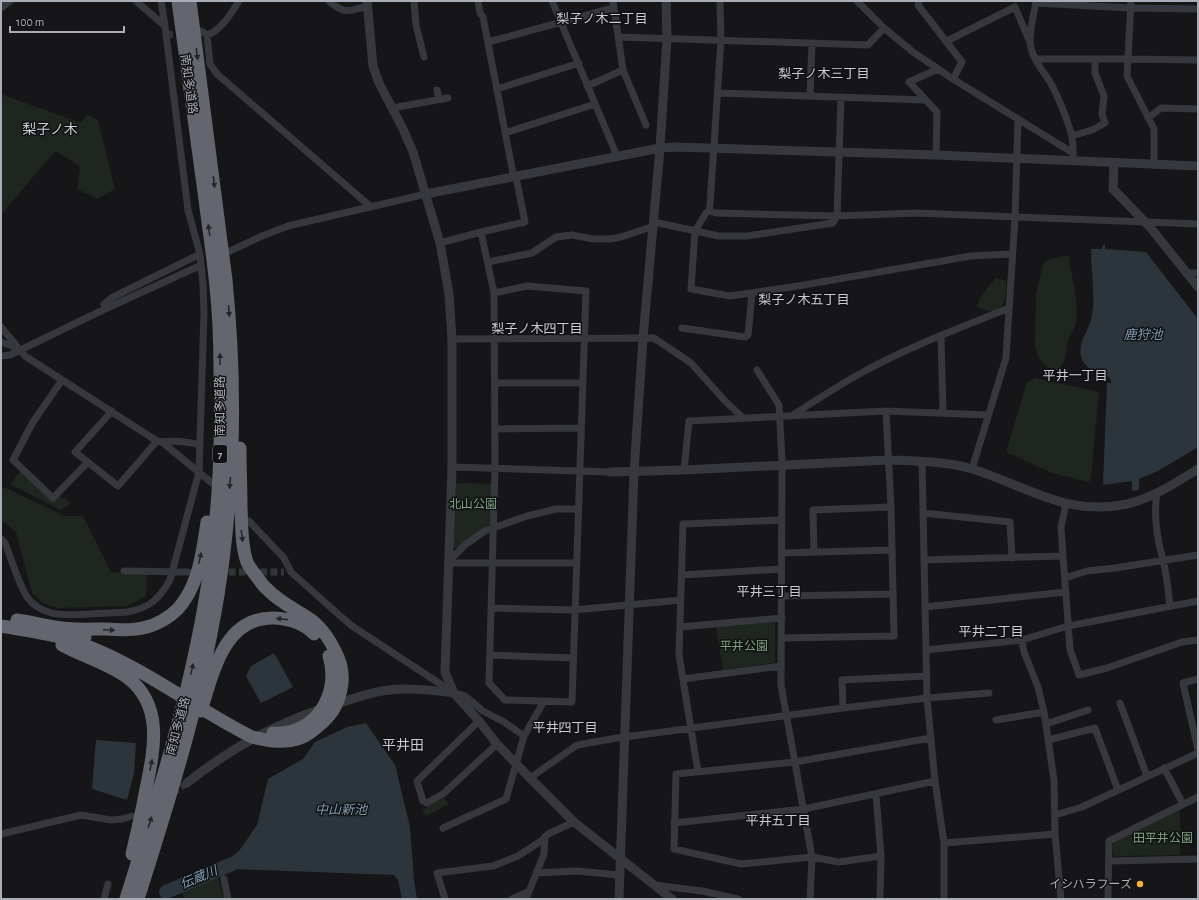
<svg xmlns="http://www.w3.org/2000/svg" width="1199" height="900" viewBox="0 0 1199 900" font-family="'Alegreya Sans','Noto Sans JP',sans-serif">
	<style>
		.green { fill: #1e261f }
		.water { fill: #2c353c }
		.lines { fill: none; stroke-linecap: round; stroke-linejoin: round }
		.river { stroke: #2c353c; stroke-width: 14 }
		.minor-tunnel { stroke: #333438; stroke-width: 7; stroke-dasharray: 7 3.5; stroke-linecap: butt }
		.minor { stroke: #37383d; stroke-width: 7 }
		.tertiary { stroke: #37383d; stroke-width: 9 }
		.motorway { stroke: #63666e; stroke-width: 13 }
		.oneway { fill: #26262a }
		.poi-dot { fill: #f2b134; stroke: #111113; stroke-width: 1.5 }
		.labels { text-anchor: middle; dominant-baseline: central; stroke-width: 3; stroke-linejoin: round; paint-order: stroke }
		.shield { fill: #111113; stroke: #7b7e86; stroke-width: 1 }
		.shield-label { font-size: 11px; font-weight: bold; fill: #a8adb8 }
		.street-label { font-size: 12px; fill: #a8adb8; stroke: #111113 }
		.park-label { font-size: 12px; fill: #7fa381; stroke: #111113 }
		.poi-label { font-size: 12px; fill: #a8adb8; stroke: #111113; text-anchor: end }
		.neighbourhood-label { font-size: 13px; fill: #c9ccd4; stroke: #111113 }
		.water-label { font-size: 13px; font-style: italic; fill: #7f9bb3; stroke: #111113 }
		.quarter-label { font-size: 14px; fill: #c9ccd4; stroke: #111113 }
	</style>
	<rect width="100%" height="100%" fill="#161618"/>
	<path class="green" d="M1,94L81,123L87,114L98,120L115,189L97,199L77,189L80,166L55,151L1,215Z
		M1064,256H1069C1071,278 1079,299 1076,321C1076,328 1070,334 1068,341C1065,351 1067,362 1058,370C1045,369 1037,358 1035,346L1036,295L1043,264L1050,259Z
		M996,278L1006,281C1006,292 1007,309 993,311C988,311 982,309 977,307C980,295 988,287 996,278Z
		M1035,378L1099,392L1091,477L1089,482L1052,473L1006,452L1027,382Z
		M22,469L53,498L62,497L71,503L61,510L10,484Z
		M456,483L492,484L490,524L488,527L459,548H453Z
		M1,486L65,516H83L111,572L147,575L146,596L127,606L58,608L43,603L32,593L16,532L6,523L1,522Z
		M772,622L775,624V661L772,663L723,670L716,627Z
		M444,798L449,804L426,816L422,810Z
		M1180,810V855L1115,856L1113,854V846L1115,842Z
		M218,877L224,899H184L182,891Z"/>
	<path class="water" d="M1103,245H1105V249L1146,252L1198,319V447L1158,471L1139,479V490L1132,491V481L1103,485L1107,383H1111V380L1109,377C1098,373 1084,369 1081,356C1078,342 1088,332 1091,320C1096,302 1091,269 1091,249H1102Z
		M274,653L293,687L261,703L246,676L251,666Z
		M366,723L395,765L410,827L414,880L417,899H402L398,880L394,875L236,869L229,859L239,851L257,825L268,779L303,759L315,742L347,727Z
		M96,740L136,743L134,773L127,800L92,789Z"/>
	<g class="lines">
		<path class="river" d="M166,892L232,864"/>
		<path class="minor-tunnel" d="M166,35L184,33
			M218,572H284
			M172,793L187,783"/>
		<path class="minor" d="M161,1L165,26
			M329,1C345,15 349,11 368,6
			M414,1L416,25L424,57
			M552,1L617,156
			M613,1L623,70L646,125
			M720,1L721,40L710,205L709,211L706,213L695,231L691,289L730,296L798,286L971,256L1012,254
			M857,1L884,28L913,52L953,79L1073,153V161
			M919,1L918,5L962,62L953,79
			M1036,1C1034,14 1030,27 1030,41C1031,58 1042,69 1050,82C1057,94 1069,123 1072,137C1073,142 1073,147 1073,153
			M1131,1L1127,76L1154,129V165
			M1036,3L1131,8L1198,9
			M1,8L10,1
			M201,31L207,35C221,31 231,13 239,1
			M207,35L210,64L217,74L371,207
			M618,37L868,45L884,28
			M947,41L1015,7L1029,40
			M488,42L613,8
			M1035,59H1127L1198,60
			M587,86L623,70
			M497,89L579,63
			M437,90L439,99
			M718,93L925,100
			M810,96L812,44
			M392,108L448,98
			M1148,118L1161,108L1198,109
			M505,133L595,104
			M1072,136L1092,130L1105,123L1102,114L1104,96L1095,73V59
			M936,155L937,112L909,82L938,69
			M709,211L716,213L837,216L916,213L1198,224
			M654,222L719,236H747L833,223L837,216L841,97
			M481,232L494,293L495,468L489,683L505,700L572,702L586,291L527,286L494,293
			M440,243L481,232L525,222L516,177L513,173L483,17L480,13L478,1
			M230,251L262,236L288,226L426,194
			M488,262L532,253L556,237L572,235L593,239H610L621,237L654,226
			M1186,273H1198
			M105,309L104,304L113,297L200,254
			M1,327L25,356L157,441L162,442L212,483
			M682,328L745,337L748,335L752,293
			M941,336L943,412
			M452,339L654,338L691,363L725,401L742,417
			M1,342L20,349
			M1,356L10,355L105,309L197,267
			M757,370L779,405L782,460L781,685L812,857L810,899
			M62,380L33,422L13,460L53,498L88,462
			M495,383H582
			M112,411L75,452L118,486L157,441
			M793,415C816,400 839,385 863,372C910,346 960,328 1009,308
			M495,429L581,428
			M162,442C176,440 186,441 200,445
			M922,461L927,698L935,781L944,843V899
			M452,467L610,472
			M972,469L1006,358L1015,217L1018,119
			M684,470L689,421L886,411L988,415
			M1157,493C1153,516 1157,538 1163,560C1167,575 1168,591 1170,606
			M1066,504L1061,527L1063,556L1070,649L1079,675L1107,668L1182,642L1198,640
			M923,513L1010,522L1012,558
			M249,521L284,558L291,572L338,614L352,626L454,693L465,696L483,711L504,722L524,736
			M1,539L5,543C11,558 19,585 27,597C42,618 68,615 90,614C102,613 115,613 127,612C150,608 159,599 170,580L199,472L204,312L203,285L200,254L188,210L165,26L136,1
			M814,552L813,510L891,507
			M782,553L892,550
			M924,560L1063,556
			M448,562L466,544L485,531L527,516L556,509H578
			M448,563H576
			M124,571L188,572
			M682,575L781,569
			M1065,578L1087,571L1115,568L1198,555
			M782,596L893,594
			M925,607L1066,592
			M491,608L574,610L681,600
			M680,627L782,618
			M782,638L894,636L891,507L886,411
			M1022,640L1024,652L1038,687L1044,712L1054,780L1055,834L1061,899
			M926,650L1022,640L1068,626L1198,601
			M490,655L573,658
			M683,679L781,666
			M1198,679L1183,683L1198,750
			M1120,703L1147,776
			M843,708L842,680L927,676
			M996,720L1044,712
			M479,721L417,781L423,801L427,803L443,794L497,744
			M1046,724L1088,710
			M1048,740L1095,728L1118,790
			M1164,768L1183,804
			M698,772L679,655L683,524L782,520
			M530,778L577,745L617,738L843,708L927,698L989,693
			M876,794L881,856L880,899
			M1055,815L1082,807L1198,753
			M674,823L804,809L935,781
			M443,828L506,799L524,736L544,701
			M1,834L81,815L111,820L122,819L132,816
			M944,843L1055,834
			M881,856L839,862L812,857L741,864L674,849L676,774L795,762L931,738
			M1109,861L1198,859
			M536,873L577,871L619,875
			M224,879L228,899
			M654,885L702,891L738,899
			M104,899L108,884
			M445,899L437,873L493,866L518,856L541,841L548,834L574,822
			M512,899L528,892
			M526,899L544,854L545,837
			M1108,899L1109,841L1198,797"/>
		<path class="tertiary" d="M367,1L373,66L379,83L403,129L413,152L440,243L449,294L452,339V467L445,672L454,693L479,721L497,744L530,778L574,822L672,899
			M1114,163L1113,189L1150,227L1198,287
			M426,194L660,148L674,147L936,155L1198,166
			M610,472L684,470L888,460C916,461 945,461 972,469C1027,486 1066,517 1127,504C1153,498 1175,483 1198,469
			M334,705C349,700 365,694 382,691C405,687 431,690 454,693
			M187,783C227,751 273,725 321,709
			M619,899L634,472L643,338L660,148L667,38L666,1"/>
		<path class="motorway" d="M17,620C32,622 47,626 62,628C76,630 91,629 105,629C121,630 138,631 153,625C165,620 177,612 184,601C200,578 203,548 207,522
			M1,626C30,631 60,635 87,646C146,669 196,709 252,737C272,742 294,745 311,732C330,718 339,707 342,683C343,672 340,660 335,651C330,640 323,630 314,622C299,611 280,603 267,589C263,586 260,581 257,577C254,573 249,567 247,562C241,545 242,526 241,508C241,488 240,468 240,448
			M62,628L85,637
			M62,645C84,657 108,663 128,678C164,706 154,750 146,789C142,811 137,833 132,854
			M201,711C213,673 224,616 275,618C290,619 304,623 314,634
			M273,733C315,736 341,694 329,656
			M126,899C165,773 205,648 216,516C221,467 221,419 220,370C220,342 219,315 216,287C213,255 208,224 204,192C195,128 187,65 178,1
			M138,899C174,786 210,671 224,552C235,462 235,370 226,280L190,1"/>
	</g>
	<defs><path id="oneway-solid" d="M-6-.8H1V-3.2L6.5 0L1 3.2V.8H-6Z"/></defs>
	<g class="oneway">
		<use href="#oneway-solid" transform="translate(197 54) rotate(82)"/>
		<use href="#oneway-solid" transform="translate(214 182) rotate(83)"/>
		<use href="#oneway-solid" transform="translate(209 230) rotate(-98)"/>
		<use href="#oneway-solid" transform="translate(229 311) rotate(86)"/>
		<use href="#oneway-solid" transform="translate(220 359) rotate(-91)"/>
		<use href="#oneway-solid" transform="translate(230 483) rotate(94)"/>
		<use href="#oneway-solid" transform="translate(242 536) rotate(82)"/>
		<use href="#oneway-solid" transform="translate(200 558) rotate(-78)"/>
		<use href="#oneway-solid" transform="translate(282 619) rotate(-173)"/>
		<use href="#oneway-solid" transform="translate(109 630) rotate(2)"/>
		<use href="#oneway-solid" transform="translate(192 669) rotate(-77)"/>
		<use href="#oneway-solid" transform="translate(151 765) rotate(-79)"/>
		<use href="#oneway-solid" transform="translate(150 822) rotate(-72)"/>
	</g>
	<circle class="poi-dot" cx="1140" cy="884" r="4"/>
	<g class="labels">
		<rect class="shield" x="213" y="445" width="14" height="18" rx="3"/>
		<g class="shield-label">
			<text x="220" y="454">7</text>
		</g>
		<g class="street-label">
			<text transform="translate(189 84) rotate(82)">南知多道路</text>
			<text transform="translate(220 406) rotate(-90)">南知多道路</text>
			<text transform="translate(178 726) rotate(-75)">南知多道路</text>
		</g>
		<g class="park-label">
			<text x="473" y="504">北山公園</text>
			<text x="744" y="646">平井公園</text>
			<text x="1163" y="838">田平井公園</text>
		</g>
		<g class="poi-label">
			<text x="1132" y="884">イシハラフーズ</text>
		</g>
		<g class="neighbourhood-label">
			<text x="602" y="19">梨子ノ木二丁目</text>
			<text x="824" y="74">梨子ノ木三丁目</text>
			<text x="804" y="300">梨子ノ木五丁目</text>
			<text x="537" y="329">梨子ノ木四丁目</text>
			<text x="1075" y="376">平井一丁目</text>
			<text x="769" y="592">平井三丁目</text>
			<text x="991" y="632">平井二丁目</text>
			<text x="565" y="728">平井四丁目</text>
			<text x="778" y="821">平井五丁目</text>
		</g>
		<g class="water-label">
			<text x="1143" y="335">鹿狩池</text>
			<text x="341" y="810">中山新池</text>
			<text transform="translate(199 878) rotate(-23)">伝蔵川</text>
		</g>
		<g class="quarter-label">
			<text x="50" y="130">梨子ノ木</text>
			<text x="403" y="746">平井田</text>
		</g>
	</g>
	<rect width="1199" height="900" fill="none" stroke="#a8adb8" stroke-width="4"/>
	<path d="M10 26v6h114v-6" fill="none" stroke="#a8adb8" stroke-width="2"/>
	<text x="16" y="26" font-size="12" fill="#a8adb8" stroke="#111113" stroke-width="3" paint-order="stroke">100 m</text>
</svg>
